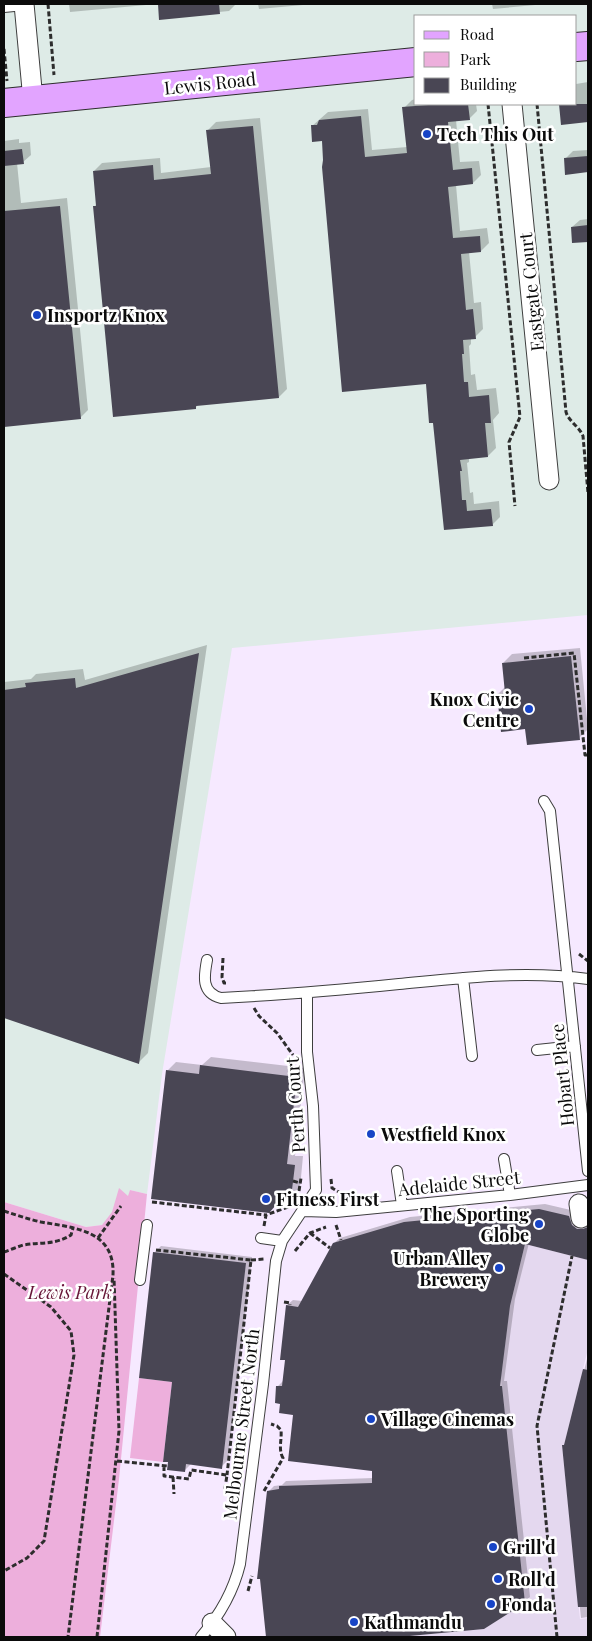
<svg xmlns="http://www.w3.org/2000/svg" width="592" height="1641" viewBox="0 0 592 1641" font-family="'Playfair Display',serif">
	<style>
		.industrial { fill: #deebe7; fill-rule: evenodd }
		.green { fill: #edafdc }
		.plaza { fill: #e4d8ef }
		.shadow { fill: #0003 }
		.building { fill: #494654 }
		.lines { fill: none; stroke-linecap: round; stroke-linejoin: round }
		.lane-casing { stroke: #3e3e3e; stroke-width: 12 }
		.street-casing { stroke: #3e3e3e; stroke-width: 21 }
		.secondary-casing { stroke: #2d2d2d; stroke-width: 30 }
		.path { stroke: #2d2d2d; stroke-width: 3; stroke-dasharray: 5 2.5; stroke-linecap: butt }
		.lane { stroke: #fff; stroke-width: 10 }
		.street { stroke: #fff; stroke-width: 19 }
		.secondary { stroke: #e2a4ff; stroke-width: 28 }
		.poi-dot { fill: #1744c6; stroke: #fff; stroke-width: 2 }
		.labels { text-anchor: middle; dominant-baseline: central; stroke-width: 5; stroke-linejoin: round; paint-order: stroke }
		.street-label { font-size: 18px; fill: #0b0b0b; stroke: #fff }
		.poi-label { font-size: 18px; font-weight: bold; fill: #0b0b0b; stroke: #fff; text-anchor: start }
		.park-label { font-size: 18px; font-style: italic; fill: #671638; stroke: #fff }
	</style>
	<rect width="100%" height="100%" fill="#f6e9ff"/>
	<path class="industrial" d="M4,4H588V615L232,648L162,1074L147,1194L130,1190L129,1197L102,1225L86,1227L4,1202ZM416,16H576V104H416Z"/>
	<path class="green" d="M119,1188L128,1196L130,1190L147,1194L119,1479L100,1637H4V1202L86,1227L102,1225L112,1212Z
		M139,1378L172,1382L163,1462L130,1458Z"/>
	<path class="plaza" d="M525,1244L588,1260V1349L564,1445L562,1446L580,1619L588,1618V1637H399L484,1629L525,1603L501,1375L510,1306Z"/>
	<path class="shadow" d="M69,4H157L70,12Z
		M159,4H236L229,11L160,18Z
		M258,4H314L259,9Z
		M492,4H546L493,9Z
		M588,82V121L562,124L560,104H576V84Z
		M416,99V104H476L477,111L469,119L456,120L460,162L479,161L481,175L473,183L456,185L460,231L487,228L489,243L481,251L469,252L474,303L481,302L483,329L475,337L471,338V344L469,346L471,375L475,374L477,390L496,388L499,413L493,420L496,448L488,456L469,458V462L467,463L470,493L473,492L474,504L499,501L500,517L492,525L445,529L434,421L427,383L323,139L312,126L328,112L368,109L372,150L407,147L404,108L412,100Z
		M260,118L287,389L279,397L199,404L196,407L95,206L97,204L94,171L102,163L160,158L161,173L211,167L208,130L216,122Z
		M19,139V143L30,142L31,155L23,162L17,163L21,203L67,198L88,410L80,418L4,426V141Z
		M588,150V171L566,173L565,159L573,151Z
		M588,219V240L574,242L572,227L580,220Z
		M207,645L148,1053L139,1062L4,1016V682L31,679L36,674L83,669L85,680Z
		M580,648L588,729L579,738L527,728L498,694L505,687L503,663L512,654Z
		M211,1057L305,1068L295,1156H303L300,1188L291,1197L167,1071L176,1062L202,1065Z
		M545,1204L575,1211L583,1224H588V1258L529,1243L515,1299L504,1381H507L530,1597L524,1602L483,1628L390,1637H268L261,1578L268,1492L274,1486L282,1485L286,1481L373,1478L374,1470L281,1403L278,1386L283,1381L286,1359L287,1305L293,1300L302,1301L334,1243L340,1238L410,1217Z
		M161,1246L252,1257L228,1460L221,1467L191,1464L184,1471L173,1381L154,1253Z
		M588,1355V1617L581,1618L563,1446L566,1443Z"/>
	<path class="building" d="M158,4H219L220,14L159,20Z
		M442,104H468L470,120L448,122L453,170L472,168L473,184L448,187L453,238L480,236L481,252L461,254L466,310L473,309L476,339L463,340L464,354H462L464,382H468L469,397L489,395L491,423H485L488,457L460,460L462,471H460L462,500H466L467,511L491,509L493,526L444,530L433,423H429L426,384L342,392L322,167L323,160L322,141L312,142L311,125H317L319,120L361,116L365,157L407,153L402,107Z
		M559,104H588V122L561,125Z
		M253,126L279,398L196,406V409L113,417L93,206H96L93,171L153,165L154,180L211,174L206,130Z
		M22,149L24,164L4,166V151Z
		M588,156V172L565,175L564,158Z
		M60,206L81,419L4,427V211Z
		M588,225V242L572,243L571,227Z
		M199,653L139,1064L4,1018V690L26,687L25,683L75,678L76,688Z
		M571,656L580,740L527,745L525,729L501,732L497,694L505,693L502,663Z
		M200,1065L297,1077L287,1164L295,1165L291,1198L283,1197L269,1213L151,1199L166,1070L199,1074Z
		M539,1209L569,1216L572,1225L577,1229H583L588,1227V1260L525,1244L510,1306L500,1386H502L525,1603L484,1629L399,1637H266L260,1579H257L267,1491L279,1489V1486L372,1483V1471L288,1461L293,1415L279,1413L280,1404L275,1403L276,1386H282L285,1360H280L286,1305L298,1307L333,1243L404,1222Z
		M153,1252L246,1263L222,1469L186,1464L185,1472L167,1470L168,1462H163L172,1382L139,1378Z
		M583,1369L588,1370V1607H578L562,1445H564Z"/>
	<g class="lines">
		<g class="lane-casing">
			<path id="lane" d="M4,7L24,5
				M544,801L550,811L588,1171
				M207,960C204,976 201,993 221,998C280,995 339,990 399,984C461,978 525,970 588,979
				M463,978L472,1056
				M537,1050L575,1046
				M504,1159L510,1195
				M397,1171L402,1205
				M303,1211L336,1212L510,1195L588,1185
				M261,1238L282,1241
				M140,1280L147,1225
				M201,1637C220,1615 233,1593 240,1564L263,1384L276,1261L282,1241L316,1190L313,1106L307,1052V993"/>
		</g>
		<g class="street-casing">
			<path id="street" d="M24,4L33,100
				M512,104L549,480
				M579,1204L581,1218
				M212,1623L226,1637"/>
		</g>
		<g class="secondary-casing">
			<path id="secondary" d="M576,47L588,46
				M4,103L416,62"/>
		</g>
		<path class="path" d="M48,4L54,75
			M4,49L7,81
			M488,104L520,417L509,442L515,506
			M537,104L566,412C569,422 579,426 583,436L588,493
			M524,658L574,653L585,755H588
			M579,954L588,961
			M223,958L222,977L224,983H226
			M254,1008L259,1016L277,1033L293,1055
			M331,1179L332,1188L346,1196
			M293,1181L300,1183
			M299,1191L301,1178
			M152,1202L266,1215
			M4,1211C16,1215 28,1219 41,1222C75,1228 115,1230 113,1275L68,1637
			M336,1225L341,1240
			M264,1226L266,1215L288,1207
			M310,1233L330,1248
			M98,1238L121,1206
			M156,1250L251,1260L227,1475
			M295,1251L310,1233L326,1227
			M4,1252C10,1250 17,1247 23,1245C41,1242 55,1245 71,1235L73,1228
			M251,1260L265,1259
			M4,1274L51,1307L71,1331L74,1355L44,1541L27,1558L4,1571
			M284,1302L290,1303V1305
			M117,1461L168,1466
			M164,1466V1476L189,1479L191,1470L227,1475L225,1488L237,1490
			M173,1477L174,1494
			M264,1491L283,1458C278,1449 282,1440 281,1430L277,1426L271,1424
			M248,1591L252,1576
			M97,1637L119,1431L114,1278
			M557,1637L537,1426L572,1256"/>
		<use href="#lane" class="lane"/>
		<use href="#street" class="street"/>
		<use href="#secondary" class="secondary"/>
	</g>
	<g class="poi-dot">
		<circle cx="427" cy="134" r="5"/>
		<circle cx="37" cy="315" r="5"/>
		<circle cx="529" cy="709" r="5"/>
		<circle cx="371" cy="1134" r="5"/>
		<circle cx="266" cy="1199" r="5"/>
		<circle cx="539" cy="1224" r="5"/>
		<circle cx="499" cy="1268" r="5"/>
		<circle cx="371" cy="1419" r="5"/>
		<circle cx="493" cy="1547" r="5"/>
		<circle cx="498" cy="1579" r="5"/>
		<circle cx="491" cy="1604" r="5"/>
		<circle cx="354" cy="1622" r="5"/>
	</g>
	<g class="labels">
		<g class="street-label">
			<text transform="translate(210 83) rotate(-6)">Lewis Road</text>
			<text transform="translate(531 292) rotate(-96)">Eastgate Court</text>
			<text transform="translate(562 1075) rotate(-96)">Hobart Place</text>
			<text transform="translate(295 1105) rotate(-94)">Perth Court</text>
			<text transform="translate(459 1183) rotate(-6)">Adelaide Street</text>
			<text transform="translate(241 1424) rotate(-83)">Melbourne Street North</text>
		</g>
		<g class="poi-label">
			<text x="437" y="134">Tech This Out</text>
			<text x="47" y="315">Insportz Knox</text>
			<text x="519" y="699" text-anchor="end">Knox Civic<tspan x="519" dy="21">Centre</tspan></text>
			<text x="381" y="1134">Westfield Knox</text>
			<text x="276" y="1199">Fitness First</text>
			<text x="529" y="1214" text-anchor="end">The Sporting<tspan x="529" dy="21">Globe</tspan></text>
			<text x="489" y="1258" text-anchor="end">Urban Alley<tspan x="489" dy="21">Brewery</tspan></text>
			<text x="381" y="1419">Village Cinemas</text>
			<text x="503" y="1547">Grill'd</text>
			<text x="508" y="1579">Roll'd</text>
			<text x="501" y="1604">Fonda</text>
			<text x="364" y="1622">Kathmandu</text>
		</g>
		<g class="park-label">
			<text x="70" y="1292">Lewis Park</text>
		</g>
	</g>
	<rect width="592" height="1641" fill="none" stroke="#0b0b0b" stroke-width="10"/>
	<rect x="414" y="15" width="162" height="90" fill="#ffffff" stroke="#9d9d9d"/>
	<rect x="424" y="31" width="25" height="8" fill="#e2a4ff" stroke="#9d9d9d"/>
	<text x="460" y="40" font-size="15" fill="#0b0b0b">Road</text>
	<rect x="424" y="52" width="25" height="15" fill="#edafdc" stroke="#9d9d9d"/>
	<text x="460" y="65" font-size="15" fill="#0b0b0b">Park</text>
	<rect x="424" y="78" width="25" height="15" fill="#494654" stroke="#9d9d9d"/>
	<text x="460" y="90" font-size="15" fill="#0b0b0b">Building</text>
</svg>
